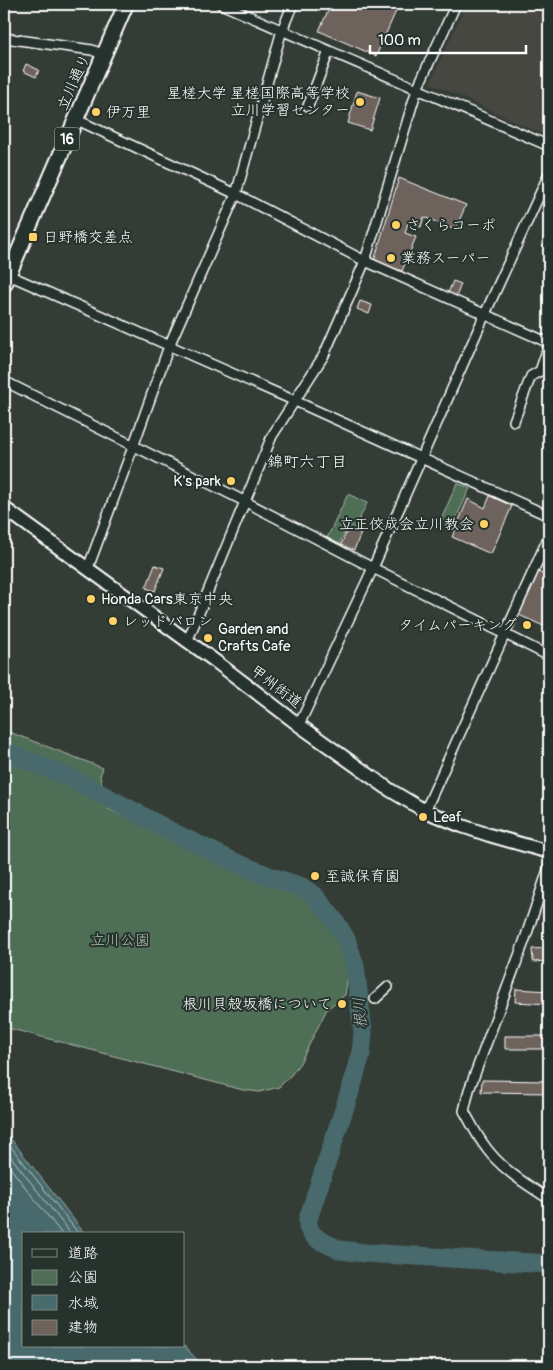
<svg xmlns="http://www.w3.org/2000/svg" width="553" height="1370" viewBox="0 0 553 1370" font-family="Pangolin,'Klee One',sans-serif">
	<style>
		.built { fill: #454741 }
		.green { fill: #506e56; stroke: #a8b6aa }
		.water { fill: #486b6d; stroke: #91a6a7 }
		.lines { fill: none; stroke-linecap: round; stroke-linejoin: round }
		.shore { stroke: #b6c4c5; stroke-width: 1 }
		.river { stroke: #486b6d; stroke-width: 19 }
		.building { fill: #6e625b; stroke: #fff }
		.street-casing { stroke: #fff; stroke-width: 12 }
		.secondary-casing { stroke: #fff; stroke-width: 16 }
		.primary-casing { stroke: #fff; stroke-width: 18 }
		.street { stroke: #26332d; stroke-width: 9 }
		.secondary { stroke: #26332d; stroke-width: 12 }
		.primary { stroke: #26332d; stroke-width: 14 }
		.poi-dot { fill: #ffd166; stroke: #26332d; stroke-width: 2 }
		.labels { text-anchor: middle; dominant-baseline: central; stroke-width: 4; stroke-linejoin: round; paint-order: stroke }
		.shield { fill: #26332d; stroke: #bec2c0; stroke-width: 1 }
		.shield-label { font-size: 14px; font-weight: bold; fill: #fff }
		.street-label { font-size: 15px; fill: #fff; stroke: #26332d }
		.poi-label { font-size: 15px; fill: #fff; stroke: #26332d; text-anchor: start }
		.park-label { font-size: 15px; fill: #b0beb3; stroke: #26332d }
		.neighbourhood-label { font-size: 16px; fill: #fff; stroke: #26332d }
		.water-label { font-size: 16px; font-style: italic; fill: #adbcbd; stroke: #26332d }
	</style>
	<rect width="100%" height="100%" fill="#343c36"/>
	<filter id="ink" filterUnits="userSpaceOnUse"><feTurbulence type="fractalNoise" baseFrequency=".02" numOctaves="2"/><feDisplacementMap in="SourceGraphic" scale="10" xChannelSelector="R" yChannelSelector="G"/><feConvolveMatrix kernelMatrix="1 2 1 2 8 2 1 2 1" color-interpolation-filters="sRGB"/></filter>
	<g filter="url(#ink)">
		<path class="built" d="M466,4H549V137L430,83Z"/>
		<path class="green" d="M457,483L470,488L452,527L440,522Z
			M348,494L367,503L355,528L348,525L339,544L327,538Z
			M4,730L103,768L100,776L108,809L222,862L296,891L318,907L334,929L344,949L348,975L345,995L327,1009L300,1063L291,1075L279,1087L259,1092L243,1090L4,1027Z"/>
		<path class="water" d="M4,1130L85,1234H24V1346H184L203,1366H4Z"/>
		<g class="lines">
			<path class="shore" d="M4,1138L79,1234
				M4,1148L71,1234
				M4,1160L62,1234"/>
			<path class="river" d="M4,751L71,778L170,831L232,861L269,876L302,887L314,895L335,921L346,939L355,966L363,1032L361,1054L353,1082L308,1219V1227L312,1234L319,1240L340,1250L365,1253L549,1264"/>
		</g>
		<path class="building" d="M331,4H381L396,11L376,56L319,31Z
			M26,64L39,70L36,77L23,71Z
			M357,91L380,98L370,130L348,123Z
			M399,178L466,205L455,230L424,217L421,227L408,223L405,233L416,237L402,271L374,261Z
			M453,281L461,284L456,297L448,293Z
			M360,301L372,305L369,314L357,309Z
			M490,496L512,506L491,554L452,537L468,499L485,508Z
			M348,528L361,533L354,550L341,545Z
			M155,565L164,568L155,591L146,588Z
			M538,572L549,577V625L548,628L519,615Z
			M549,948V961L533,962L532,949Z
			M516,989L549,991V1004L515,1002Z
			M505,1036H549V1049H505Z
			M482,1080L549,1081V1093L481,1092Z"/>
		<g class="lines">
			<g class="street-casing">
				<path id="street" d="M221,4L549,146
					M4,38L92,50L104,55
					M308,106L329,51
					M75,119L236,194L365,261L549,343
					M4,273L295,401L549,516
					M4,381L244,501L373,568L549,656
					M514,421L531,376L540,371L549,345
					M88,568L133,447L169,346L236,194L282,30L293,4
					M187,642L272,436L324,355L365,261L417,89L456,4
					M299,725L373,568L485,314L549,174
					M425,811L549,536
					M549,867L524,942L469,1090L464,1111C470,1121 475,1132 482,1142C498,1167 524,1183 549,1199
					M375,999L388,987"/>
			</g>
			<g class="secondary-casing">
				<path id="secondary" d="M4,508L215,661L299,725L390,790L425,811L462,826L489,835L549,852"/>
			</g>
			<g class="primary-casing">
				<path id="primary" d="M4,285L126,4"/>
			</g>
			<use href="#street" class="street"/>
			<use href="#secondary" class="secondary"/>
			<use href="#primary" class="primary"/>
		</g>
	</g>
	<g class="poi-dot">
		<circle cx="360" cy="102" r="5"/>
		<circle cx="96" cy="112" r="5"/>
		<circle cx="396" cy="225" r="5"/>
		<rect x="28" y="232" width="10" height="10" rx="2.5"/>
		<circle cx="391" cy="258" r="5"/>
		<circle cx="231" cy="481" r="5"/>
		<circle cx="484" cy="524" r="5"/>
		<circle cx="91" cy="599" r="5"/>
		<circle cx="113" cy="621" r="5"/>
		<circle cx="527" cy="625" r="5"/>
		<circle cx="208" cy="638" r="5"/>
		<circle cx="423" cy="817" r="5"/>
		<circle cx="315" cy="876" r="5"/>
		<circle cx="342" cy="1004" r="5"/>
	</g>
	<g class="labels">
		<rect class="shield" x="54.5" y="127.5" width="25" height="23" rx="4"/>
		<g class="shield-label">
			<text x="67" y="139">16</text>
		</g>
		<g class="street-label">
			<text transform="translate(74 82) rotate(-66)">立川通り</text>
			<text transform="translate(276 687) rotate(37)">甲州街道</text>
		</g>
		<g class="poi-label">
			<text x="350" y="93" text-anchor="end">星槎大学 星槎国際高等学校<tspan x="350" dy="17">立川学習センター</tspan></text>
			<text x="106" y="112">伊万里</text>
			<text x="406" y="225">さくらコーポ</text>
			<text x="43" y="237">日野橋交差点</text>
			<text x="401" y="258">業務スーパー</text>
			<text x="221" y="481" text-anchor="end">K's park</text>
			<text x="474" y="524" text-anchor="end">立正佼成会立川教会</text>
			<text x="101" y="599">Honda Cars東京中央</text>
			<text x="123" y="621">レッドバロン</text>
			<text x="517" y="625" text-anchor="end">タイムパーキング</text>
			<text x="218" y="629">Garden and<tspan x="218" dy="17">Crafts Cafe</tspan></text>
			<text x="433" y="817">Leaf</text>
			<text x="325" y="876">至誠保育園</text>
			<text x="332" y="1004" text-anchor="end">根川貝殻坂橋について</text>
		</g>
		<g class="park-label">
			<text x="120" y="940">立川公園</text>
		</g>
		<g class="neighbourhood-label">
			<text x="307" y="462">錦町六丁目</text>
		</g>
		<g class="water-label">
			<text transform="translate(360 1013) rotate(-95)">根川</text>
		</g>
	</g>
	<rect width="553" height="1370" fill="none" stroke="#26332d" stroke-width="20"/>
	<rect x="10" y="10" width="533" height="1350" fill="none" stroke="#fff" stroke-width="2" filter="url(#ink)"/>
	<rect x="22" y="1232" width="162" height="115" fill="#26332d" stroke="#7d8581"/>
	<rect x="32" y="1249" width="25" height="8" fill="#26332d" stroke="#7d8581"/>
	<text x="68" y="1258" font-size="15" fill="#ffffff">道路</text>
	<rect x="32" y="1270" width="25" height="15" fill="#506e56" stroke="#7d8581"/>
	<text x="68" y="1282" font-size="15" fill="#ffffff">公園</text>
	<rect x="32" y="1295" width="25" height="15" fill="#486b6d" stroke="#7d8581"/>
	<text x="68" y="1308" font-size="15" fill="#ffffff">水域</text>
	<rect x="32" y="1320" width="25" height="15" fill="#6e625b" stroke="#7d8581"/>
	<text x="68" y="1332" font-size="15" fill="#ffffff">建物</text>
	<path d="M370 45v8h156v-8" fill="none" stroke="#ffffff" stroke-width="2.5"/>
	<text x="378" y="45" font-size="15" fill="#ffffff" stroke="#26332d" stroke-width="4" paint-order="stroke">100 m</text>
</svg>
